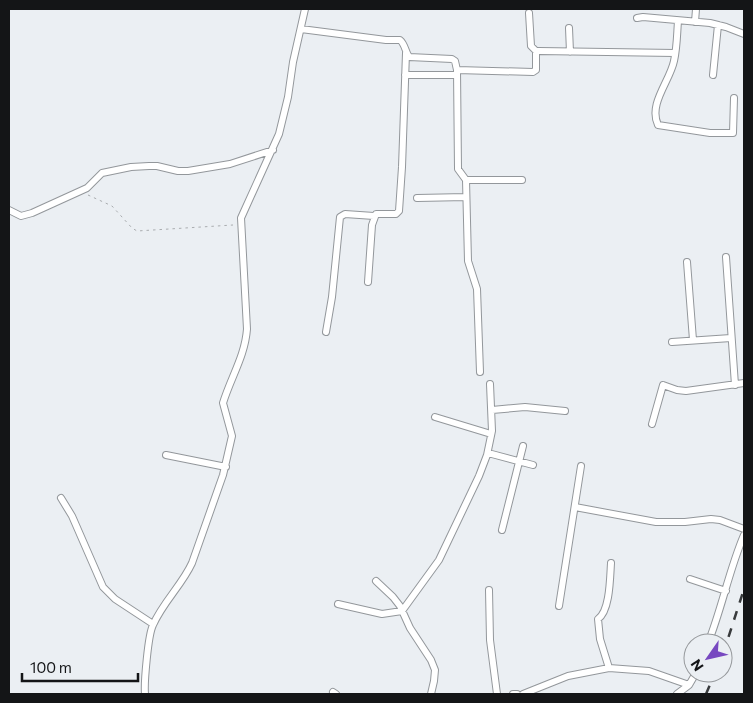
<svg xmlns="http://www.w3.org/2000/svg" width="753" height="703" viewBox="0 0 753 703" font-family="Commissioner,sans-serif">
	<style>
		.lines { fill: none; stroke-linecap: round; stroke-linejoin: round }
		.street-casing { stroke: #93979b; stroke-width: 8 }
		.path { stroke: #aaadb0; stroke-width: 1; stroke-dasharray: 2.5 4; stroke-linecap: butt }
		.street { stroke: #fff; stroke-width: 6 }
		.rail { stroke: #393b3d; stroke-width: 2.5; stroke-dasharray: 9 9; stroke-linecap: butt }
	</style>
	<rect width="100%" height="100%" fill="#ebeff3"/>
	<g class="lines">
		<g class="street-casing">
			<path id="street" d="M529,13L531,46L536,51
				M637,18L643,17L710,23L726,27L744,34
				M678,21C677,34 677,48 674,61C670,81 648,104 658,125L710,133H733L734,98
				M695,22L696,9
				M569,28L570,52
				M301,29L386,40H400C405,44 405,51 409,57L452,59L455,61L457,70
				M405,75H456
				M713,75L718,25
				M466,180H522
				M417,198L466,197
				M9,210L21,216L32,213L87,188L102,173L131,167L149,166H157L178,171H188L230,164L273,150
				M726,257L735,385
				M687,262L693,340
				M368,282L372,225L376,214H396L399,211L402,167L406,53
				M326,332L332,297L340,217L345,214L374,216
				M672,342L731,338
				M480,372L477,289L468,261L466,180L458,169L457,70L533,72L536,70V51H539L675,53
				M492,410L525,407L565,411
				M435,417L491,434
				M652,424L663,385L677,390L686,391L744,383
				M488,453L533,465
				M166,455L226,467
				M61,498L72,516L103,587L115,599L153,624
				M575,507L656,522H685L711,519L720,520L744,529
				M502,530L523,446
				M690,579L726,591
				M376,581L393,597L400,606L410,628L431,660L435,670L434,681L431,694
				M489,590L490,640L497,694
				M338,604L382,614L402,611L439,560L479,476L487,455L492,431L490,384
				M559,606L581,466
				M708,643C722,608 729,570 744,535
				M609,668L600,639L598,619C610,611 610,578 611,563
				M333,692L336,694
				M145,694C144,683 148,635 153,625C163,602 182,585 192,563L223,475L232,436L223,403C231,377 245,356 247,329L241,218L279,134L288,97L293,62L305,9
				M513,694H517
				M523,694L568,676L609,668L649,671L689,685
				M677,694L689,685L696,673"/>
		</g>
		<path class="path" d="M88,195L112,206L132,228L137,231L233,225"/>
		<use href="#street" class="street"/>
		<path class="rail" d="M723,654L744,589
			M706,694L715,673"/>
	</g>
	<rect width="753" height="703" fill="none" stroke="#141517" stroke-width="20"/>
	<g transform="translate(708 658) rotate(236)"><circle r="24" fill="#ebeff3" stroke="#95989b"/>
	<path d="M0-4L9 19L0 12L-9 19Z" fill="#7748c0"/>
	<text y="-8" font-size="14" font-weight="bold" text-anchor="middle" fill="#141517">N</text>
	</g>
	<path d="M22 673v8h116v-8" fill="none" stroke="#141517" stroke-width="2.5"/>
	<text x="30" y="673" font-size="15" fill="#141517" stroke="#ebeff3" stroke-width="4" paint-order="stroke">100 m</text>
</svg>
